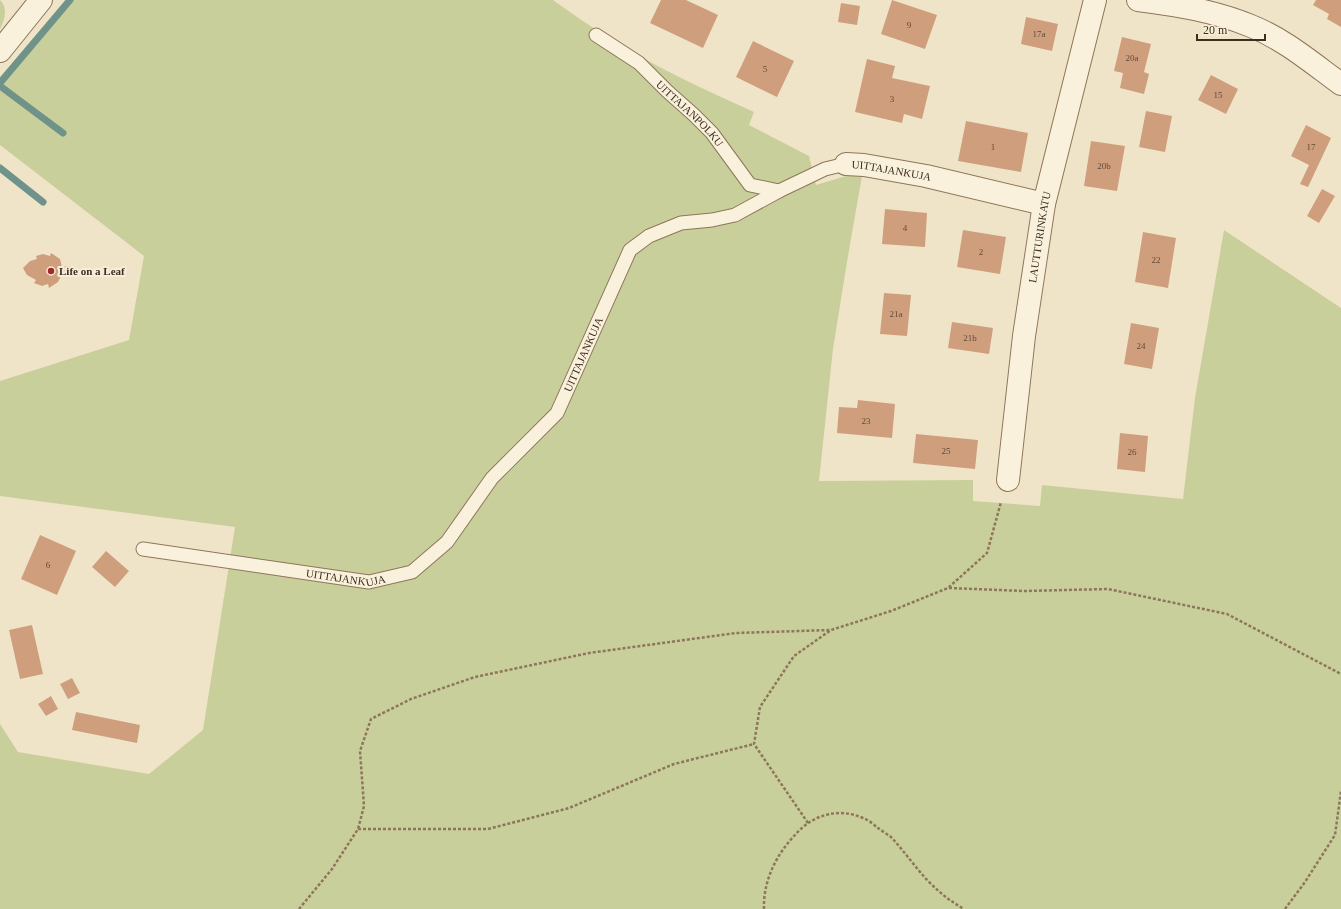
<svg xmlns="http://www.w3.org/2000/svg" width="1341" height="909" viewBox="0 0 1341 909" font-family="'Times New Roman',serif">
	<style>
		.green { fill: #c9cf9b }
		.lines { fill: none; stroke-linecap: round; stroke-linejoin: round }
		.stream { stroke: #6f938a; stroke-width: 7 }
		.building { fill: #cf9f7d }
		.service-casing { stroke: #8d765c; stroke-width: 15 }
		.minor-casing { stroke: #8d765c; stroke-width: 24 }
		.tertiary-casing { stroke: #8d765c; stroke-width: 24 }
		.path { stroke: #8d765c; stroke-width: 2.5; stroke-dasharray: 3 2; stroke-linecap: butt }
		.service { stroke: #faf1dc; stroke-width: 13 }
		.minor { stroke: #faf1dc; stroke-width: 22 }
		.tertiary { stroke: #faf1dc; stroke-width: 22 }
		.poi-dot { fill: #9e2a2b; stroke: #f7eed8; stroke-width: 1.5 }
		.labels { text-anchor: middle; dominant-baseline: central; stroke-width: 4; stroke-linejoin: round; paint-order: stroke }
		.number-label { font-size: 9px; fill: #624a37 }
		.street-label { font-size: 11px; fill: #3d2e20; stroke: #f7eed8 }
		.poi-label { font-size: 11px; font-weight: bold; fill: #3d2e20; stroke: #f7eed8; text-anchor: start }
	</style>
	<rect width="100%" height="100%" fill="#f0e4c8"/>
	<path class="green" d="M0,0C8,7 5,21 0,29Z
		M67,0H553C570,12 587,24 604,35C651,65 703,89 754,112L749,125L809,156L816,185L846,176H862L847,262L833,349L819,481L973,480V501L1040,506L1042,485L1183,499L1195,398L1224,230L1341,308V909H0V724L18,752L149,774L203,730L235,527L0,496V381L129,340L144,256L0,145V77Z"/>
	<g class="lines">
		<path class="stream" d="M0,83L70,0
			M0,86L63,133
			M0,168L43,202"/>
	</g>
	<path class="building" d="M661,0H686L718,15L703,48L650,23Z
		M892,0L937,15L925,49L881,34Z
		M1316,0H1341V27L1327,19L1329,14L1313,5Z
		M841,3L860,6L857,25L838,22Z
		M1026,17L1058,24L1052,51L1021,44Z
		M1122,37L1151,44L1144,72L1149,74L1144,94L1120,88L1123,73L1114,71Z
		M753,41L794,61L777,97L736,77Z
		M867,59L895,66L892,78L930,86L922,119L904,114L902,123L855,112Z
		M1211,75L1238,89L1226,114L1198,100Z
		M1146,111L1172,116L1165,152L1139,147Z
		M966,121L1028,133L1021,172L958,161Z
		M1306,125L1331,138L1308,187L1300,184L1309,165L1291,156Z
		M1091,141L1125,146L1117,191L1084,186Z
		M1322,189L1335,196L1319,223L1307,216Z
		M885,209L927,213L925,247L882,244Z
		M963,230L1006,237L1000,274L957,267Z
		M1143,232L1176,238L1168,288L1135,282Z
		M51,253L60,259L62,267L68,266L74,267L77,270V273H75L71,276L62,274L58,282L49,288L48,284L42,286L34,283L36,280L27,275L23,268L30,261L37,259L36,256L43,254L50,256Z
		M884,293L911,295L907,336L880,334Z
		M952,322L993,328L989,354L948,348Z
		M1131,323L1159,328L1152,369L1124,364Z
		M858,400L895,404L892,438L837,433L839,407L857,408Z
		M1120,433L1148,436L1145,472L1117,469Z
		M916,434L978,440L975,469L913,463Z
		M40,535L76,551L57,595L21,579Z
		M106,551L129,571L115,587L92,567Z
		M32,625L43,674L20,679L9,630Z
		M72,678L80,693L68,699L60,684Z
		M51,696L58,709L46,716L38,704Z
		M76,712L140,725L137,743L72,730Z"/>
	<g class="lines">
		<g class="service-casing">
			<g id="service">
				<path id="s1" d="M596,35L639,63L667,91L694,115L712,133L750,185L779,191"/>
				<path id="s2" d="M143,549L369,582L412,572L447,542L492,478L557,413L630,250L649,236L681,223L712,220L735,215L779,191L825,169L846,164"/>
			</g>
		</g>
		<g class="minor-casing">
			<g id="minor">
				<path id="s3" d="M846,164L864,165L926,176L1044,204"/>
				<path id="s4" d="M1008,480L1024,336L1044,204L1095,0"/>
			</g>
		</g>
		<g class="tertiary-casing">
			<path id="tertiary" d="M1138,0C1177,5 1215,11 1251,26C1284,39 1312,63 1341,84
				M0,51L41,0"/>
		</g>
		<path class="path" d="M949,588L1024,591L1108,589L1227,614L1341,674
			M808,823L754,744L760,707L794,656L831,630L891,611L948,588L987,553L1001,502
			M358,829H488L569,808L674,764L754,744
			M299,909L332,869L358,829L364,806L360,751L371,719L411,699L475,677L589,653L736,633L831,630
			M764,909C763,881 776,855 795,835C812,815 838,807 863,818C869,820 874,825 878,828C882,831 887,834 891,837C904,851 915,867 928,881C940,893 950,901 964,909
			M1285,909L1305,882L1335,835L1341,791"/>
		<use href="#service" class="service"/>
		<use href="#minor" class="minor"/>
		<use href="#tertiary" class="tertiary"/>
	</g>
	<circle class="poi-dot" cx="51" cy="271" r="4"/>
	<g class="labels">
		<g class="number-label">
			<text x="909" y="25">9</text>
			<text x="1039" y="34">17a</text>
			<text x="1132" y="58">20a</text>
			<text x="765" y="69">5</text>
			<text x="1218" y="95">15</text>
			<text x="892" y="99">3</text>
			<text x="993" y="147">1</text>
			<text x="1311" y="147">17</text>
			<text x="1104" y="166">20b</text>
			<text x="905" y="228">4</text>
			<text x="981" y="252">2</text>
			<text x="1156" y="260">22</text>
			<text x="896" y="314">21a</text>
			<text x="970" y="338">21b</text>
			<text x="1141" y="346">24</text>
			<text x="866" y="421">23</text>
			<text x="946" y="451">25</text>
			<text x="1132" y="452">26</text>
			<text x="48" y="565">6</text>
		</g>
		<g class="street-label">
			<text stroke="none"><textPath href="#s1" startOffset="123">UITTAJANPOLKU</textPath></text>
			<text stroke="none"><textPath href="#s3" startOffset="46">UITTAJANKUJA</textPath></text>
			<text stroke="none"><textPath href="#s4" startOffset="245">LAUTTURINKATU</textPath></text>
			<text stroke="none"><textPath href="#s2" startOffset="553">UITTAJANKUJA</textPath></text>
			<text stroke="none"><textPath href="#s2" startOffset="205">UITTAJANKUJA</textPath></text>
		</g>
		<g class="poi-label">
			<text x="59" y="271">Life on a Leaf</text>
		</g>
	</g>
	<path d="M1197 34v6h68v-6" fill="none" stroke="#3d2e20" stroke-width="2"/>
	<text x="1203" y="34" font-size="12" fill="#3d2e20" stroke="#f7eed8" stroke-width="3" paint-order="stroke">20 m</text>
</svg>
